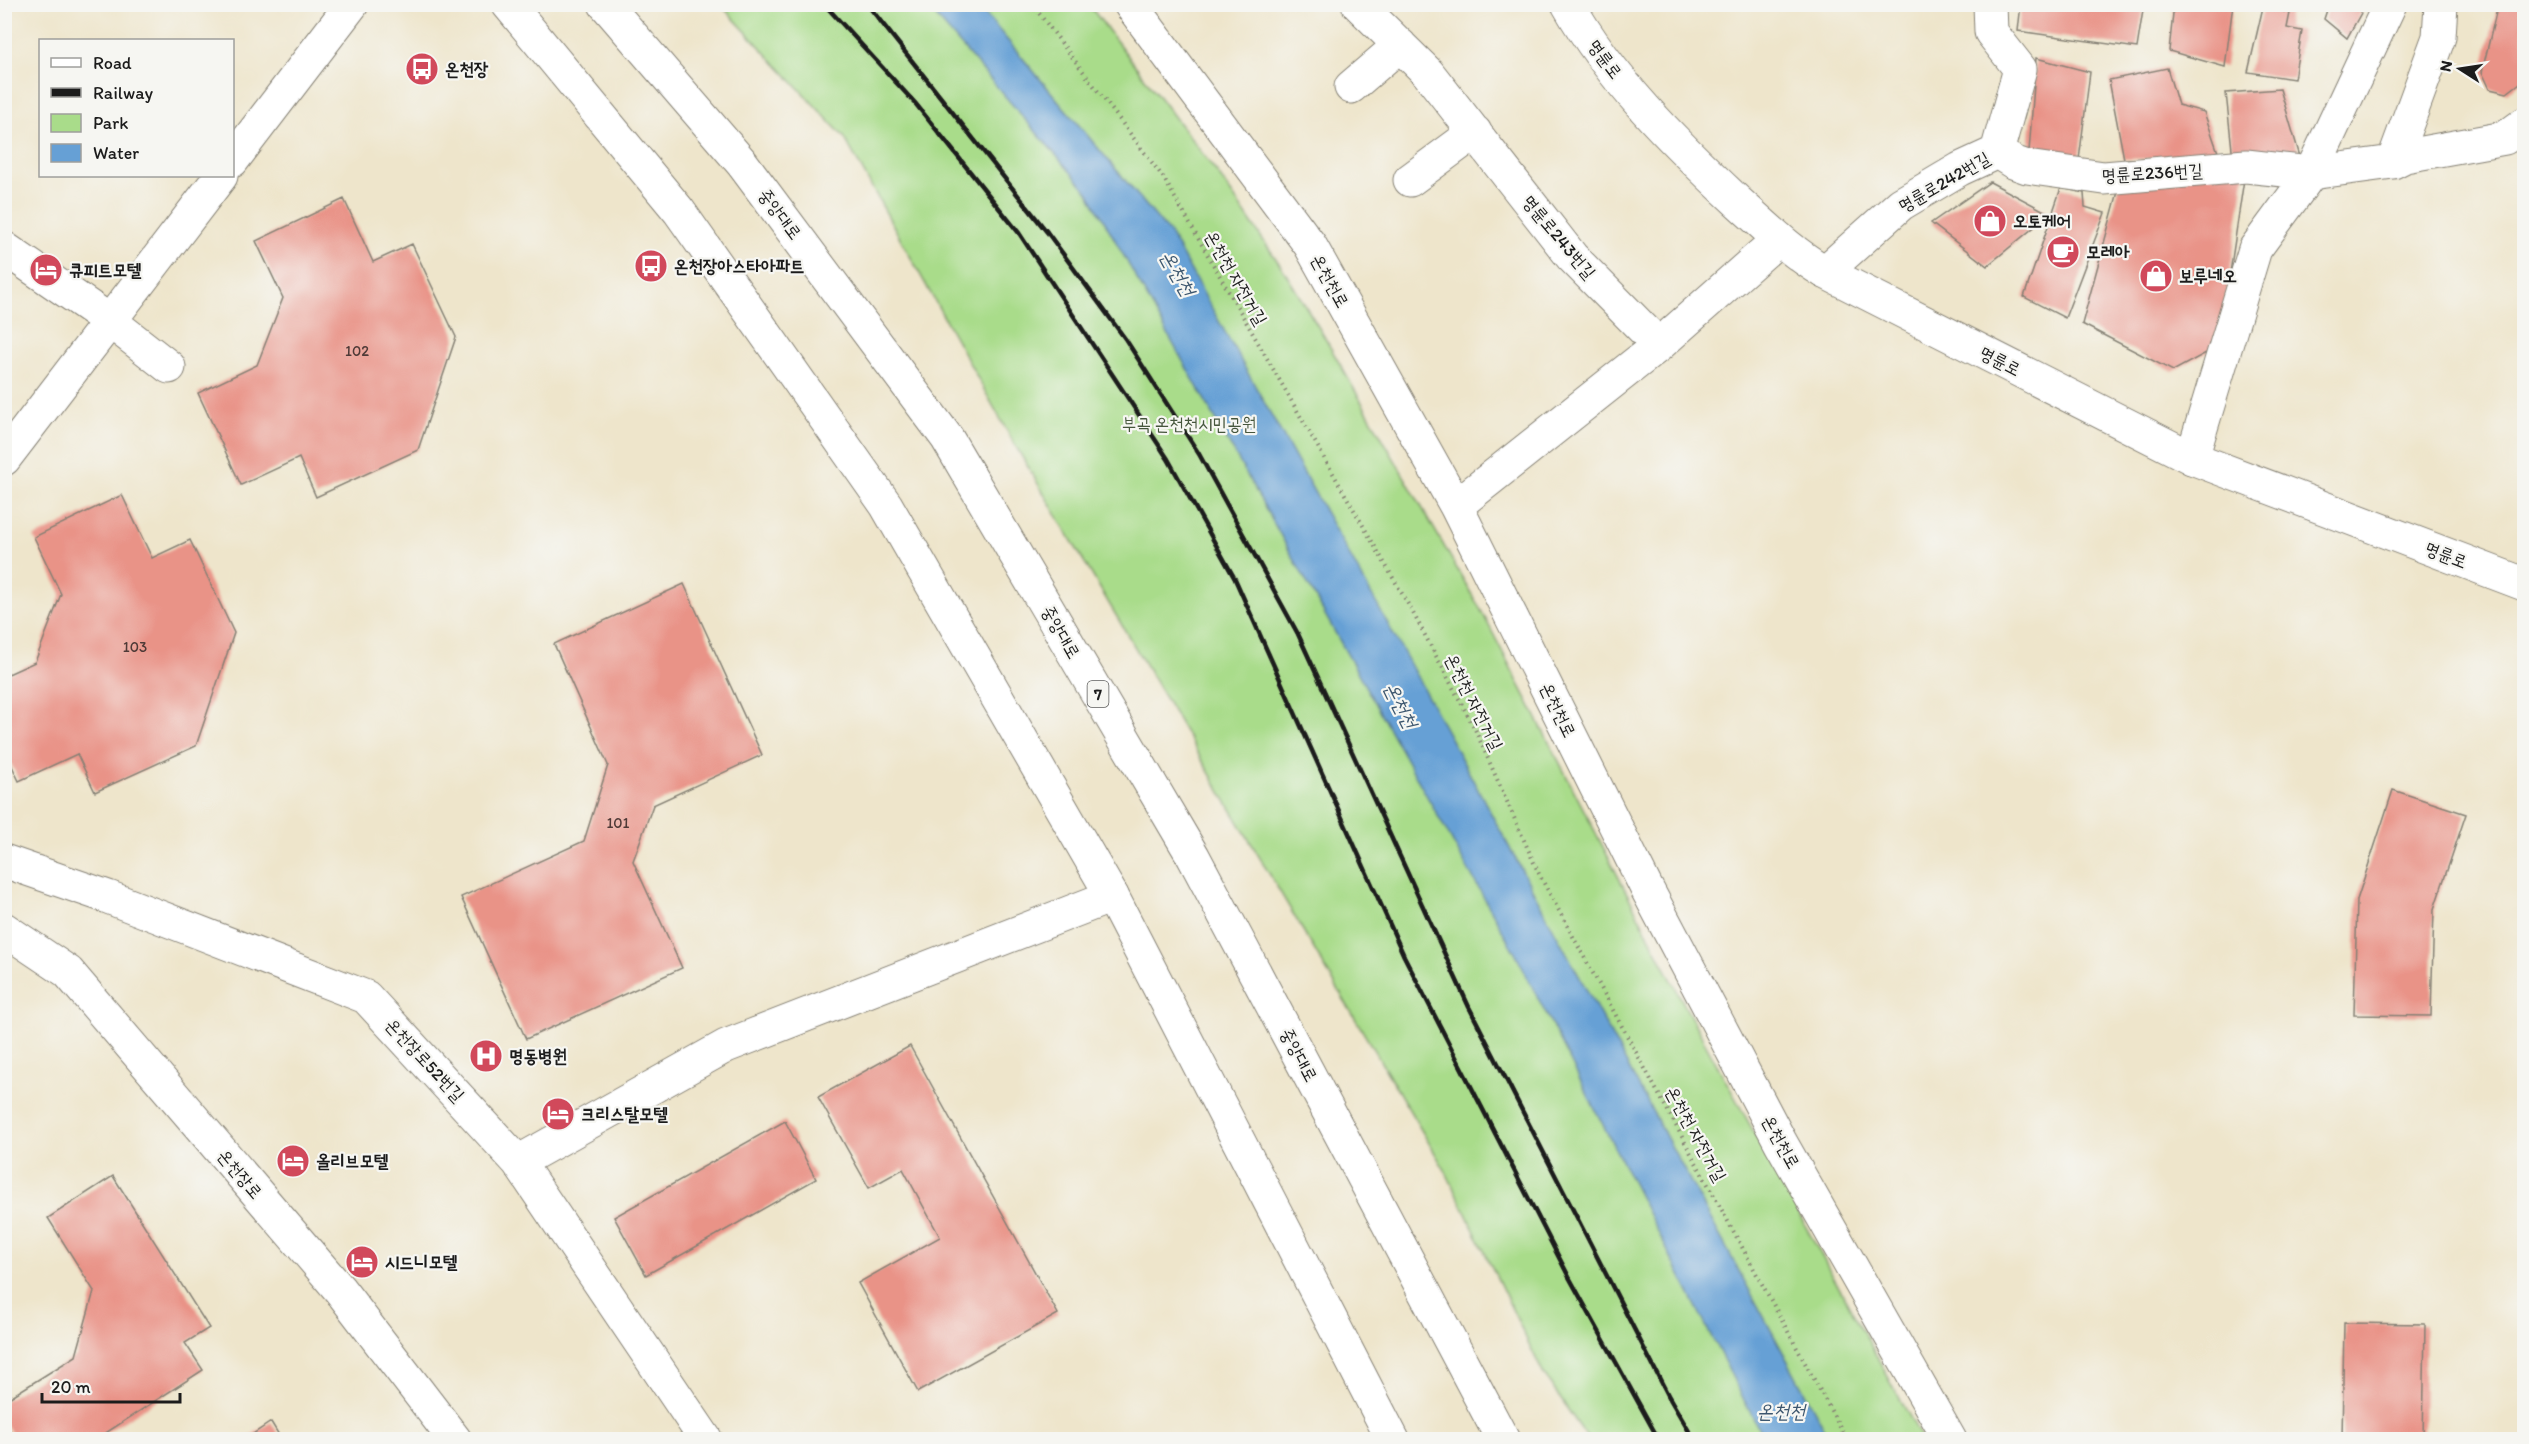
<svg xmlns="http://www.w3.org/2000/svg" width="2529" height="1444" viewBox="0 0 2529 1444" font-family="Itim,'Poor Story',sans-serif">
	<style>
		.green { fill: #a9dc8a; stroke: #627c53; stroke-width: 1.5 }
		.water { fill: #66a0d5; stroke: #415e78; stroke-width: 1.5 }
		.building { fill: #e99387 }
		.lines { fill: none; stroke-linecap: round; stroke-linejoin: round }
		.minor-casing { stroke: #858074; stroke-width: 35 }
		.major-casing { stroke: #858074; stroke-width: 35 }
		.path { stroke: #858074; stroke-width: 4; stroke-dasharray: 1.5 4.5; stroke-linecap: butt }
		.minor { stroke: #fff; stroke-width: 33 }
		.major { stroke: #fff; stroke-width: 33 }
		.rail { stroke: #1c1c1c; stroke-width: 4.5 }
		.labels { text-anchor: middle; dominant-baseline: central; stroke-width: 4.5; stroke-linejoin: round; paint-order: stroke }
		.number-label { font-size: 15px; fill: #4f3a37 }
		.shield { fill: #f6f6f2; stroke: #5d5d5c; stroke-width: 1.5 }
		.shield-label { font-size: 16px; font-weight: bold; fill: #1c1c1c }
		.street-label { font-size: 18px; fill: #1c1c1c; stroke: #f6f6f2 }
		.poi-label { font-size: 18px; font-weight: bold; fill: #1c1c1c; stroke: #f6f6f2; text-anchor: start }
		.park-label { font-size: 18px; fill: #46563d; stroke: #f6f6f2 }
		.water-label { font-size: 20px; font-style: italic; fill: #3d576f; stroke: #f6f6f2 }
	</style>
	<rect width="100%" height="100%" fill="#f6f6f2"/>
	<filter id="ink" filterUnits="userSpaceOnUse"><feTurbulence type="fractalNoise" baseFrequency=".0167" numOctaves="2"/><feDisplacementMap in="SourceGraphic" scale="12" xChannelSelector="R" yChannelSelector="G"/><feConvolveMatrix kernelMatrix="1 2 1 2 8 2 1 2 1" color-interpolation-filters="sRGB"/></filter>
	<filter id="wash" filterUnits="userSpaceOnUse"><feTurbulence type="fractalNoise" baseFrequency=".008" numOctaves="4" result="noise"/><feDisplacementMap in="SourceGraphic" scale="24" xChannelSelector="R" yChannelSelector="G"/><feGaussianBlur stdDeviation="1.35" result="paint"/><feColorMatrix in="noise" values="0 0 0 0 0 0 0 0 0 0 0 0 0 0 0 0 0 1.4 0 .05"/><feComposite in="paint" operator="in"/></filter>
	<g filter="url(#wash)">
		<rect width="100%" height="100%" fill="#eee5cb"/>
		<path class="green" d="M721,5H1089L1218,174L1283,269L1322,333L1483,614L1686,1008L1922,1439H1588L1543,1373L1445,1170L1012,440L844,137Z"/>
		<path class="water" d="M926,5H978L1171,235L1409,662L1830,1439H1764L1516,955L1088,192Z"/>
		<g id="blocks">
			<path class="building" d="M2021,4H2144L2137,48L2018,31Z
				M2174,4H2233L2225,67L2169,51Z
				M2329,4H2366L2347,38L2324,19Z
				M2498,4H2524V80L2507,93L2490,89L2482,72Z
				M2263,7L2290,13L2287,28L2302,31L2294,79L2248,72Z
				M2036,58L2090,72L2079,160L2029,152Z
				M2167,68L2178,105L2204,112L2220,158L2124,159L2109,80Z
				M2280,89L2301,160L2233,159L2226,93Z
				M2246,166L2219,346L2173,371L2082,324L2122,177Z
				M1990,182L2050,214L1987,266L1931,223Z
				M2061,188L2084,193L2085,207L2105,213L2065,318L2024,297Z
				M344,199L373,262L412,244L456,337L418,450L316,497L299,458L241,485L198,393L257,365L283,298L256,241Z
				M122,495L152,558L190,540L234,633L196,746L95,792L77,754L19,781L4,749V676L35,662L61,594L34,537Z
				M684,584L762,755L653,805L633,861L682,968L526,1039L461,897L584,841L608,765L554,644Z
				M2393,790L2466,814L2434,909L2431,1016L2354,1015L2357,900Z
				M910,1046L1058,1314L918,1392L858,1283L940,1237L903,1169L869,1188L818,1097Z
				M785,1121L816,1179L646,1275L614,1217Z
				M113,1176L209,1328L185,1343L203,1370L95,1440H16L4,1422V1401L76,1356L94,1291L48,1218Z
				M2344,1323L2425,1324L2423,1440H2342Z
				M271,1422L282,1440H244Z"/>
		</g>
	</g>
	<g filter="url(#ink)">
		<use href="#blocks" fill-opacity="0" stroke="#858074" stroke-width="1.5"/>
		<g class="lines">
			<g class="minor-casing">
				<path id="minor" d="M1130,4L1310,245L1456,506L1647,889L1781,1143L1950,1440
					M1358,4L1428,73L1572,257L1659,345
					M1351,87L1400,45
					M1997,152L2013,162L2027,167L2104,178L2246,166L2311,173L2390,4
					M232,161L352,4
					M2393,162L2439,37L2441,4
					M1410,180L1475,132
					M4,248L110,321L169,367
					M1825,272L1901,204L1960,169L1997,152L2020,69L1991,32L1990,4
					M2192,458L2255,249L2311,173L2393,162L2405,156L2505,138L2524,124
					M4,459L221,176
					M1456,506L1659,345L1779,239
					M4,861L108,897L366,997L518,1162L706,1440
					M4,929L68,972L340,1290L455,1440
					M518,1162L726,1046L1112,896"/>
			</g>
			<g class="major-casing">
				<path id="major" d="M508,4L679,211L886,505L1112,896L1393,1440
					M605,4L742,163L947,438L1193,856L1503,1440
					M1568,4C1611,80 1674,142 1737,201C1766,227 1791,252 1825,272L2192,458L2524,584"/>
			</g>
			<path class="path" d="M1032,4L1163,177L1412,611L1474,727L1539,874L1847,1440"/>
			<use href="#minor" class="minor"/>
			<use href="#major" class="major"/>
			<path class="rail" d="M824,4L915,103L1019,233L1168,459L1235,579L1404,956L1569,1277L1659,1440
				M867,4L1047,232L1126,340L1199,454L1298,634L1469,1007L1669,1397L1694,1440"/>
		</g>
	</g>
	<defs>
		<g id="bus-disc" transform="scale(1.725)"><circle r="9.5" fill="#d1495b" stroke="#f6f6f2"/><path d="M-5-6H5V4H4V6H2V4H-2V6H-4V4H-5ZM-3.5-4V0h7V-4ZM-3.5 1.2v1.5H-2V1.2ZM2 1.2v1.5H3.5V1.2Z" fill="#fff"/></g>
		<g id="shop-disc" transform="scale(1.725)"><circle r="9.5" fill="#d1495b" stroke="#f6f6f2"/><path d="M-5-2.5h2.3a2.7 3.5 0 0 1 5.4 0H5L5.5 6h-11ZM-1.5-2.5h3a1.5 2.3 0 0 0-3 0Z" fill="#fff"/></g>
		<g id="cafe-disc" transform="scale(1.725)"><circle r="9.5" fill="#d1495b" stroke="#f6f6f2"/><path d="M-5.5-4.5H6V0H3Q3 3.5 0 3.5H-2.5Q-5.5 3.5-5.5 0ZM3-3.2v2h1.7v-2ZM-6 4.5H4V6H-6Z" fill="#fff"/></g>
		<g id="hotel-disc" transform="scale(1.725)"><circle r="9.5" fill="#d1495b" stroke="#f6f6f2"/><path d="M-6-4.5h1.5V1H6V5H4.5V3h-9V5H-6ZM-4 0a1.8 1.8 0 1 1 3.6 0ZM.5 0V-2.5h3Q6-2.5 6 0Z" fill="#fff"/></g>
		<g id="hospital-disc" transform="scale(1.725)"><circle r="9.5" fill="#d1495b" stroke="#f6f6f2"/><path d="M-5-5h3v3.5h4V-5h3V5h-3V1.5h-4V5h-3Z" fill="#fff"/></g>
	</defs>
	<g fill-rule="evenodd">
		<use href="#bus-disc" x="422" y="69"/>
		<use href="#shop-disc" x="1990" y="221"/>
		<use href="#cafe-disc" x="2063" y="252"/>
		<use href="#bus-disc" x="651" y="266"/>
		<use href="#hotel-disc" x="46" y="270"/>
		<use href="#shop-disc" x="2156" y="276"/>
		<use href="#hospital-disc" x="486" y="1056"/>
		<use href="#hotel-disc" x="558" y="1114"/>
		<use href="#hotel-disc" x="293" y="1161"/>
		<use href="#hotel-disc" x="362" y="1262"/>
	</g>
	<g class="labels">
		<g class="number-label">
			<text x="357" y="351">102</text>
			<text x="135" y="647">103</text>
			<text x="618" y="823">101</text>
		</g>
		<rect class="shield" x="1087.5" y="681" width="21" height="26" rx="4.5"/>
		<g class="shield-label">
			<text x="1098" y="694">7</text>
		</g>
		<g class="street-label">
			<text transform="translate(1605 59) rotate(53)">명륜로</text>
			<text transform="translate(2152 173) rotate(-3)">명륜로236번길</text>
			<text transform="translate(1944 182) rotate(-30)">명륜로242번길</text>
			<text transform="translate(780 214) rotate(53)">중앙대로</text>
			<text transform="translate(1559 237) rotate(50)">명륜로243번길</text>
			<text transform="translate(1236 278) rotate(60)">온천천 자전거길</text>
			<text transform="translate(1330 281) rotate(61)">온천천로</text>
			<text transform="translate(2000 361) rotate(27)">명륜로</text>
			<text transform="translate(2446 555) rotate(21)">명륜로</text>
			<text transform="translate(1061 632) rotate(60)">중앙대로</text>
			<text transform="translate(1474 702) rotate(63)">온천천 자전거길</text>
			<text transform="translate(1558 710) rotate(64)">온천천로</text>
			<text transform="translate(1299 1055) rotate(62)">중앙대로</text>
			<text transform="translate(425 1060) rotate(47)">온천장로52번길</text>
			<text transform="translate(1696 1134) rotate(61)">온천천 자전거길</text>
			<text transform="translate(1781 1142) rotate(61)">온천천로</text>
			<text transform="translate(240 1174) rotate(50)">온천장로</text>
		</g>
		<g class="poi-label">
			<text x="445" y="69">온천장</text>
			<text x="2013" y="221">오토케어</text>
			<text x="2086" y="252">모레아</text>
			<text x="674" y="266">온천장아스타아파트</text>
			<text x="69" y="270">큐피트모텔</text>
			<text x="2179" y="276">보루네오</text>
			<text x="509" y="1056">명동병원</text>
			<text x="581" y="1114">크리스탈모텔</text>
			<text x="316" y="1161">올리브모텔</text>
			<text x="385" y="1262">시드니모텔</text>
		</g>
		<g class="park-label">
			<text x="1189" y="424">부곡 온천천시민공원</text>
		</g>
		<g class="water-label">
			<text transform="translate(1178 273) rotate(60)">온천천</text>
			<text transform="translate(1401 705) rotate(63)">온천천</text>
			<text x="1781" y="1411">온천천</text>
		</g>
	</g>
	<rect width="2529" height="1444" fill="none" stroke="#f6f6f2" stroke-width="24"/>
	<rect x="39" y="39" width="195" height="138" fill="#f6f6f2" stroke="#9f9f9c" stroke-width="1.5"/>
	<rect x="51" y="58" width="30" height="9" fill="#ffffff" stroke="#9f9f9c" stroke-width="1.5"/>
	<text x="93" y="69" font-size="18" fill="#1c1c1c">Road</text>
	<rect x="51" y="88" width="30" height="9" fill="#1c1c1c" stroke="#9f9f9c" stroke-width="1.5"/>
	<text x="93" y="99" font-size="18" fill="#1c1c1c">Railway</text>
	<rect x="51" y="114" width="30" height="18" fill="#a9dc8a" stroke="#9f9f9c" stroke-width="1.5"/>
	<text x="93" y="129" font-size="18" fill="#1c1c1c">Park</text>
	<rect x="51" y="144" width="30" height="18" fill="#66a0d5" stroke="#9f9f9c" stroke-width="1.5"/>
	<text x="93" y="159" font-size="18" fill="#1c1c1c">Water</text>
	<g transform="translate(2460 69) rotate(282)" stroke="#f6f6f2" stroke-width="4.5" paint-order="stroke">
	<path d="M0-4.5L10 22L0 15L-10 22Z" fill="#1c1c1c"/>
	<text y="-9" font-size="16" font-weight="bold" text-anchor="middle" fill="#1c1c1c">N</text>
	</g>
	<path d="M42 1393v9h138v-9" fill="none" stroke="#1c1c1c" stroke-width="3"/>
	<text x="51" y="1393" font-size="18" fill="#1c1c1c" stroke="#f6f6f2" stroke-width="4.5" paint-order="stroke">20 m</text>
</svg>
